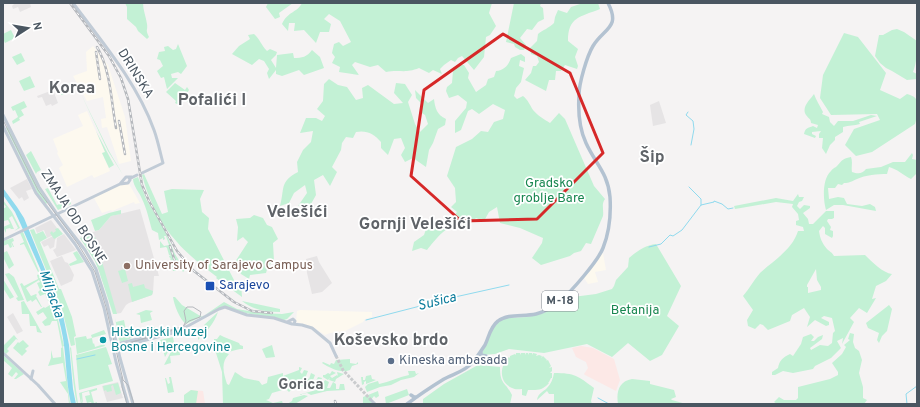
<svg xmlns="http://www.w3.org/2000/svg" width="920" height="407" viewBox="0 0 920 407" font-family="Overpass,sans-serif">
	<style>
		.commercial { fill: #fdf9ef }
		.education { fill: #e6e4e5 }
		.medical { fill: #fce8e6 }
		.green { fill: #c3f1d5; fill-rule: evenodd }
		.water { fill: #90daee }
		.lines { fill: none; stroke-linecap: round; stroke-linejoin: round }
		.stream { stroke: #90daee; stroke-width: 1 }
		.secondary-tunnel { stroke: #caccce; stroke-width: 3; stroke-dasharray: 3 1.5; stroke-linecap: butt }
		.secondary { stroke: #c1cbd6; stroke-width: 3 }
		.primary { stroke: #b3c2d1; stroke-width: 3.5 }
		.tram { stroke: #b5b8bd; stroke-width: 1 }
		.rail-casing { stroke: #b5b8bd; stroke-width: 2.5 }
		.rail { stroke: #fff; stroke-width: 1; stroke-dasharray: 3; stroke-linecap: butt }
		.marked { fill: none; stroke: #d62828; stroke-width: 3; stroke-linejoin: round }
		.education-dot { fill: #8d6e63; stroke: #fff; stroke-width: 1.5 }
		.transit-dot { fill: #1a4fb4; stroke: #fff; stroke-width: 1.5 }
		.culture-dot { fill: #0f9aa8; stroke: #fff; stroke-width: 1.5 }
		.service-dot { fill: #5c6f8a; stroke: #fff; stroke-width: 1.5 }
		.labels { text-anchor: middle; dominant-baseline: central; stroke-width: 3.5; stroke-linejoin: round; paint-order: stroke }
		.shield { fill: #fff; stroke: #808990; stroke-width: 1 }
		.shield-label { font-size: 12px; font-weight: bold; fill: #4a5661 }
		.street-label { font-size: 13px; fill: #4a5661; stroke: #fff }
		.park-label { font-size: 13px; fill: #17864f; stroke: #fff }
		.education-label { font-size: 13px; fill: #785e54; stroke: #fff; text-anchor: start }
		.transit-label { font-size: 13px; fill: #164399; stroke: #fff; text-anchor: start }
		.culture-label { font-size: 13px; fill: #0d838f; stroke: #fff; text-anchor: start }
		.service-label { font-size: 13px; fill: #4e5e75; stroke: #fff; text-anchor: start }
		.water-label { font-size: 14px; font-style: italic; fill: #0c7c9b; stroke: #fff }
		.quarter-label { font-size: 15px; font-weight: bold; fill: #5f6368; stroke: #fff }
		.district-label { font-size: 17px; font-weight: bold; fill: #5f6368; stroke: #fff }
	</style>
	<rect width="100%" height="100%" fill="#f5f3f3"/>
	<path class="commercial" d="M93,46L108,65L125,117L131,161L119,164L107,127L102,128L101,119L106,118L103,97L87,101L73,76L87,71L86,52Z
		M87,111L105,152L102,153L110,171L94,178L92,175L67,187L59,168L63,165L57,153L58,152L53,139L83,126L78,115Z
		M121,184H129L140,203L135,204L134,202L112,211L111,210L102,213L93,196Z
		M603,253L606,270L595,272L598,282L588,284L583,276L601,254Z
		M300,310L372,312V317L365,319L363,322L345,331L330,333L325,335L313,327L296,322L297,311Z"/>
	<path class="education" d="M15,3H30L31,7L20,12L18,7L13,9L12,6Z
		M53,90L58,103L52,106L51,104L46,106L42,97L38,98L37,96Z
		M659,101L666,123L653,126L650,105Z
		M27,179L32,189L26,191L29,198L24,201L22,197L19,199L10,188Z
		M140,209L159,276H154L153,293L152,295L129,303L126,305L121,313L114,314L99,271L95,261L80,238L90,236V233L99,230L111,216Z
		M51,220L60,232L47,238L44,230L37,233L35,228Z
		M59,233L55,240L54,247L50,249L48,245L44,247L41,242Z
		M64,234L76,250L57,257L53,250L56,248L57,238Z
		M62,256L65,262L68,263L74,275L72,281L61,286L50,261Z
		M317,256L319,262L332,283L322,292L312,294L307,273L306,259Z
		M13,313L23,331L17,334L7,317Z
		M118,382L123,398L107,402L102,386Z"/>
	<path class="medical" d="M581,346L593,348L614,359L620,380L616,391L585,375L584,374L588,368L586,362L576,357L572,348Z
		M191,390L203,391L205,404H184V395Z"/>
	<path class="green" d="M125,3H143C143,10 146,17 147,24C148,31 145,29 149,37L147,39L138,31L136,27L127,19V7Z
		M268,3H293L279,13L280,17L275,19L266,7Z
		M302,3H492L489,13L496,26L490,35L486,37L484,57L474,70L462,56L458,58L455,62L451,60L444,65L440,69L442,74L433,70L429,73L419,68C404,74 400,69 386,72L378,65L370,67L355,62L352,65L359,75L339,72L340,67L332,63L335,57L332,53L334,44L339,42L343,46L351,42L340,21L329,14L324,19L331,24L329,32H320L316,43L304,30L294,31L295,23H289L288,31L282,24C288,11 297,13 302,3Z
		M514,3H541L540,6L543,8L544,19L538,22L532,30L527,29L520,38L526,45L524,50H520L515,47L514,44L506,42Z
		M581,3H598L600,9C580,17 568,17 568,41L578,49L575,57L578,66L577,69L565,65L561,71H556L555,80H549L546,91L525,80L531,73L533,66H536L539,62L537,56L531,54L530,48L537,41L538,34C543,30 549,28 554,23L555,17L558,10L567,13L571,7L580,4Z
		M897,29L904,32L917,41C917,52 917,62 913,72L917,74V79L907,80L892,71L886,68L880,63L875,56L879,35H883L892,30Z
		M11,30L15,38L5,43L3,39V34Z
		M844,33L858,37L886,73L880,90L900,99L907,94C910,95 914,96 916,99C919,105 917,118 915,124L872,152L856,156L845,145L854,129L880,120L877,114L831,115L820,98L823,75Z
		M254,34C260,39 261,45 267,51L270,49L277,52L276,55L271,60L276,68L277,55L293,53L294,58C302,58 307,57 312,50L320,57L324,68L304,75L299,70L282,76L276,74V70L269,79L267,73L269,69L264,61L259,59L252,65L232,54L239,46L250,39L248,35Z
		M178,44L187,66L181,74L178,72L171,74L172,78H178L167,89L164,77L161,78L157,71L163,66L160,60L157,59L159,52L165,51L164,47L168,46L173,50L176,49Z
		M21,53L25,61L17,65L12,57Z
		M521,54L525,57V62L520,60L519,66L524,68L521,82L516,88L514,96L517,99L523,96C528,100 530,105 533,110C538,116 544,119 550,123L559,113L565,119L594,186L605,199C601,204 604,210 603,216L591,244L586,243L581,251L574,253L570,256L541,265L532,258L542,243L543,238L520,228L500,223L497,207L489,212L484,221L476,218L467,227C447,222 438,237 427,250L421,248L412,251L414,242L424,235L426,229L452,218L457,212L451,207L456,202L455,188L447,176L456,147L472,139L481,131L488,132L494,122L503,119L505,110L493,104L479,114L472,109L468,111L461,130L455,133V121L466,108L467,102L458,95L449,98L446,91L447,87L452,83L453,71L457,65H464L469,73L468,78L476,92L486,85L488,79L494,77L496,71C504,70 508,66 511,58Z
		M30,76L35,87L24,91L19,81Z
		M329,79L338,85L347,87L356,100L363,98L362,88L368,85L394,104L403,103L394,93L396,83L405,84L412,95L408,102L415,124L420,132L428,124L425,115L420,112L422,104L416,98L415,90L428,103L434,99C435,108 437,115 446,119L445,125L438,129L433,143L429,150L426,167L413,158L405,162L401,155L405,148L401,138L394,139L388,155L381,148V142C374,134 367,130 356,132L353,138L346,137L342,143L341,150L332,167L337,172L330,186L323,175L314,180L316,195L311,204L298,206L307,193L305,185L294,193L289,203L280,206C285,188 279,182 298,172L297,162L303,150L311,142L313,131L300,133L306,118H316L322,121L325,116L317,109L323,101L324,84Z
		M71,83L75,91L61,95L59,90L63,88V86Z
		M175,83L185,90L187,87L189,90L187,93L188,94L186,97L189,100L188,102L183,99L181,102L183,104L181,106L175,103L176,101L166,92Z
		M81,94L109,151L123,175L108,151Z
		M814,94C816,100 820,106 823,112L822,114L829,117L830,122L834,126L838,121H853L871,115L877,116L859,122L860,124C854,126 849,125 843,127V132L835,137V140L830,145L826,154L822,148L823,138H819V134L821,131L812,132V134L816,136L815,138L804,134C805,128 808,128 813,126L817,128L818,125L811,123C811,119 809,119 806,115C801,107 810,100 814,94Z
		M24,101L27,107L21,110L24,115L19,118L20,120L13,124L12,121L18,117L15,110L13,111L11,107Z
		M8,127L48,202L46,204L38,194L6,128Z
		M96,131L114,165L109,168L102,153L105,152Z
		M31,151L41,170L37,172L36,174L26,155Z
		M912,153L913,155L912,159L917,160V173L911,179C903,175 897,169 889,167L887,174C878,174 865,175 857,179C852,181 850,183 844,183L842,185L838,184L835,188H828L829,199L838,197L844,198L847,204L862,206L870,204L875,207L876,211L843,205H834L826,210C823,200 822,179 831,171C832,169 834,168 836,167C842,161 841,159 851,157C853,162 851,167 852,172C858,174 862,174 866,169L881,167L893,162H905Z
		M144,174L162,214L168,212L164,191L172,189L204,190L200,199L202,212L209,218L208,229L235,282L241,283L242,297L216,278L217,277C203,266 188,255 177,242C160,224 148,198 142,175Z
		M138,177L146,199L164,229L175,254L185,270L183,272L180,267L174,265L176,271H173L172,266L173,265H172L171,263L172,262H171L170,260L171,259L170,258L169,256H171L169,255L167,248L166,247L160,248V241L164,246L169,245L166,236H164L165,239L163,240V238L159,240L158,233L152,230C149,220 147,209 142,199C140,193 133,186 133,179Z
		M48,188L57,205L70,200L71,204L58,210L45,189Z
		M798,194L799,197H804L802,201L799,202L797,206L800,209L804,205L810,206V208L803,213L808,219L809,224H813L826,211H834V218L832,219H828L827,221L831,227L830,230L833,231V236L832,238L825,234V228L823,226L819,231C820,238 822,243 827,249C830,252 832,252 834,256L865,255C872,262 883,273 892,274L886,281L876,286L872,299L876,298L867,313L859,308L850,318L854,322L842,344L843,338L837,341L841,348L831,358L815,366L813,369L793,373L783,371L775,375H772V372L778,368C779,361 783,357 790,354L793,356L801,344L803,337L811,334L814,337L811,341H814L818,337L823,335L822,339L810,348L811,350L820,345L828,346L832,343L833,333L835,331L832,318L824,316L821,318L829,322V325L826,326L815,320L807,327L810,317L804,308L792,315L790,321L768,330L763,325L760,324L755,329L748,326L747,320L753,310L743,296C749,289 754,280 760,273C774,260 792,250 798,231H804L803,227L796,225V221L799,220L798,214L792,207L793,204L776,202L735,209L734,206L776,198L793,201ZM816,269L817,280L821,287V290L808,293V287H807V285Z
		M3,200L12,212L20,228L14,231L18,228L12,216L9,218L14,229H11L10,228L6,229V233L3,227L10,224L8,220L4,221L3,209L6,207L3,203Z
		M121,210V214L111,216L99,230L95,231L91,220L109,213Z
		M254,215L263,218L267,225L272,227L278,239L273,243L274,261L268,266L266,273L250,275L249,279L241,274L235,262L248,242L243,237L237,241L238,227L236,219L250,218Z
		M58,228L63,234L54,239L50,233L52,231L53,233L56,231L55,229Z
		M34,229L36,234L43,231L47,238L40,242L59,289H61L72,317L76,336L74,337L75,345L71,346L62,309L30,230Z
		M23,232L57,315L64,346L62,347L57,321H52L50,325L45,326L42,322L47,318L43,312L38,315L36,312L44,307L45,308L50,305L45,294L40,296L38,292L40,290L37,283L40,282L39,280L26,288L31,296L36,294L37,295L36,296L42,307H41L36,299L32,302L31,300L27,302L20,284L22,283L24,286L38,279L37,275L39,274L24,244L20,245V244L24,242L20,233Z
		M91,235V238L95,237L117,314H113L99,271L95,261L80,238Z
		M13,238L14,241L12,242L14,247H13L11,242L12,247L10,248L8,244L3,246V241Z
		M656,244L681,286L667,316L679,326L662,355L650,361L628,343L612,357L587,344L544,353L509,349L495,354L482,355L483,351L492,329L498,322L506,318L528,317L540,314L565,298L596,294L612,289L614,286L616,280L628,267L629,258C637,251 646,245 656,244Z
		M7,251L14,265L9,269L3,257V253Z
		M77,251L84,262L70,266L69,264L77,260L73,253Z
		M125,269L128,281L122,283L118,271Z
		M9,273L14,277L24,300L18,301L16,298L18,297L5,274Z
		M3,279L14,297L10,299L3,288Z
		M132,283L133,287L144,284L145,288L153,291L152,295L132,302L128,284Z
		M173,297H175L182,305L202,317L224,302L237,309L260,313L282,314L294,312L287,319L284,320L245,313L224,306L186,324C180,320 174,305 173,297Z
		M24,301L42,333L37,332L36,326H30L29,314H22L21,302Z
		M242,301L280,309V312C266,312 253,310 242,301Z
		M889,305L892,309L887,331L882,336L879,343L877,340L879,333L868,328L866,323Z
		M146,310L153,311L150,313L152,320L141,323L140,315L136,314Z
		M218,312C214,324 206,332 198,340V335H201L202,331L206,330L204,325Z
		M115,318L116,322L124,320L126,330L128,329L130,336H132V338L121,342L119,340Z
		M155,327L156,332L139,336L138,334H135V332Z
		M104,330L106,334L92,338L93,344L94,343L95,347L104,344L105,346L77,354L75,338L86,336L87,339L92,338L91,335Z
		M850,333L854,334L853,342L855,348L859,351L862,360L859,373L863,387V398L867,400L864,404H777L774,402L779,397L784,400H796L798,398V387L830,379L838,375V372L832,363L842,354L846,347L844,345L850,340L848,339Z
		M14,335L18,340L16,339L7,349L9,351L6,354L3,351V346Z
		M220,335L224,337L239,343L240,345L243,346V349C231,349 229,356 217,348L218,343L214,341V339H217Z
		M173,337L174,342L165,357L163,350L165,346L161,344L160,340Z
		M23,340L29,346L25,349L27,351L22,356L13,348L18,342L19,343Z
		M272,345L275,357L266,358L262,349Z
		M63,347L70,404H69L68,394L60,382L66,381L63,363L48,366L51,358V350L53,358L61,357V348Z
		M71,347L75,383L78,404H77C73,386 72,366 70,348Z
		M106,347L112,364L108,365L113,381L79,390L76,355Z
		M179,347L180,355L170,356L171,363L164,365L173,348Z
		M217,350L229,354C220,363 224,374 227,384L229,385L235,372L244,378L259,381L262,385L267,383L268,377L283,373V376L299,370V367L302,368L300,372L302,374L304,370L308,371L306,376L307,378L309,379L311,373L315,375L313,380L316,381L318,377L322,378L320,383L322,385L325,380L329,382L327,388H330L333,382L336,384V389H339L340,384H344L345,390L327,391L311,395L307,393L298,395L320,389L318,385L314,383L292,389L289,392L286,389L272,393L269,399L266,400L273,403L282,401L283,404H223L222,372L216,353H215Z
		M516,353H520V355L521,353H525V355L526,353H528L529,355V353H532V355L533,353L537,354L536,356L539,355L542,356L541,358L543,356L547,360L546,361L548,360L551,366L549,368L552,367V371L550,373H552V378H550H551L549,382H548L549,383C542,391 537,390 528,390L526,396L522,395V389C518,389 516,390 512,388C498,382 500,365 509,357L510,358V356L515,354L516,355Z
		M3,355L24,374L16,379H14L18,374L16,372L12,377L8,374L12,368L3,360Z
		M350,359V363L356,364L358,362V364L352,366L350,370C341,374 330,368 322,363L323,362L330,365L331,363L334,364L336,360Z
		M478,365L500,367C500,385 505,381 512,395L510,404H423V399L444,384Z
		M332,371L336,373L330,376L332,378L337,375L338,376L337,372L344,374L336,379L335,382L329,380L330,378L328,380L323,377V375H325L328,373L330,374Z
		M408,371H415L416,374L419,373L414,377L401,380L391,385L380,387L367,392L365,387L368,384L378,381L379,384C390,382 398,377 409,375Z
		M554,373C575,373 578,376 594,388L591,401L592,404H558V403H554V394H549L547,391L537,400C538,393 543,392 547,388C551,384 553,379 554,373Z
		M371,375L372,379L376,380L366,384V381L364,382V384L362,385L361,377H363V380H365L366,376Z
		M169,377H171L174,392L168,393L165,378H166L168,384L170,383Z
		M632,379L650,381V384L674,390L676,397L671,399L672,400L686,404H618C616,392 619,381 632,379Z
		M118,383L121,393L116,395L113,385L111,386L112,391L107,392L106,390L104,391L103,386Z
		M97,388V390L91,392L94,403L97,402V404H92L91,402L87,403L85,396L90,395L89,391L82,393L83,404H85H83L81,398L82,404H81L79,393Z
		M407,389L409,395L386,404L385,397Z
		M191,390L198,391L196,404H184V395Z
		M378,391L379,396L376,398L374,396L371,400L372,403L369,404H363V397Z
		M304,395L308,396L295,404H287L292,401L293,398Z"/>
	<path class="water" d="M3,188L17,207L24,218L51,284L63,315L69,345L73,389L76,404H71C65,379 67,353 61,328C53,292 35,259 21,225L15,212L3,195Z"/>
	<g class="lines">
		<path class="stream" d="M688,112L686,115L693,121L694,129L691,145
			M689,187L701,199V205
			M649,247L661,244L670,235L673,236L682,230L701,205L714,202V201L722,204L728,209L733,208
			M366,320L455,297L509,285
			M77,359L95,355
			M598,398L609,404
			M907,404L906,394L917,386"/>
		<path class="secondary-tunnel" d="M336,356L343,370L371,400"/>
		<path class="secondary" d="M73,3C103,43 137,83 154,130C158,141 160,152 163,163L142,173
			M3,115L39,187L57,214L85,250L96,269L107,303L120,358L133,404
			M3,126L36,193L75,244L92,271L104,308L116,362L128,404
			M131,178L137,175
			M120,184L126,177H132
			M3,240L120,184L128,183L130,180L129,177
			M287,322L293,319L295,321L294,324
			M113,347L117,344L186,327L219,309L225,307L247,315L274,318L292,324L302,325L312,328L330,343L336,356
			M116,348L180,331L184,329L186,327
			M3,353L38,385L55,404
			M31,379L33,371
			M371,400L375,404"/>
		<path class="primary" d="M481,351V355L486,356
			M411,395L414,397H417
			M407,404C419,395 431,387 444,379C453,374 466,371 473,362C477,357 481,351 485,345C489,337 490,327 498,321C508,313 524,317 536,314C544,312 553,307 560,301C571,292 598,261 603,248C609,233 611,213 610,197C608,173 595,163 586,143C579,128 578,111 579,95C579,83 587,56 593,46C604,28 621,28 608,3"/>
		<path class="tram" d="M3,120L38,190L78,244L95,272L106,307L123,380L128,385L134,404
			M115,352V348L118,346L183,327L186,321L184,311L187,307H193L201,312L200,317L189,321L181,328L119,346L116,349V352
			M122,377V387L127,404"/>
		<g class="rail-casing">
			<path id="rail" d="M70,3L109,56L121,78L128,99L142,185L149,201L177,251L194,271L234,302L252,311L272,313
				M97,47C111,71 111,101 116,128
				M96,52L100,79
				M119,121L125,154
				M170,246L176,265
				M335,401L336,404"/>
		</g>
		<use href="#rail" class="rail"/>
	</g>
	<path class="marked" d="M503,34L570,73L603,153L537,219L461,221L411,176L424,90Z"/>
	<circle class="education-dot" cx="127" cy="266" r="4"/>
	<rect class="transit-dot" x="205" y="281" width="10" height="10" rx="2"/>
	<circle class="culture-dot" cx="103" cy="340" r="4"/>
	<circle class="service-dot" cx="391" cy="361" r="4"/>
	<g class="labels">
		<rect class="shield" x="542" y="291" width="36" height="20" rx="3"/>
		<g class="shield-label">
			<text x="560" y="301">M-18</text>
		</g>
		<g class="street-label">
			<text transform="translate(135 74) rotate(58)">DRINSKA</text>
			<text transform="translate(73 217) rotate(57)">ZMAJA OD BOSNE</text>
		</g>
		<g class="park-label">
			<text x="549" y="184">Gradsko<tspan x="549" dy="15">groblje Bare</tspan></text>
			<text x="635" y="311">Betanija</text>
		</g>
		<g class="education-label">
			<text x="135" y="266">University of Sarajevo Campus</text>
		</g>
		<g class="transit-label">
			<text x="219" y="286">Sarajevo</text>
		</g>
		<g class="culture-label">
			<text x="111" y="333">Historijski Muzej<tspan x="111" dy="15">Bosne i Hercegovine</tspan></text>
		</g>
		<g class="service-label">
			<text x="399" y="361">Kineska ambasada</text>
		</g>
		<g class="water-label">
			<text transform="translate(51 294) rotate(71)">Miljacka</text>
			<text transform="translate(437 302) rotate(-14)">Sušica</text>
		</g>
		<g class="quarter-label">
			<text x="301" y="385">Gorica</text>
		</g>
		<g class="district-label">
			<text x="72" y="89">Korea</text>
			<text x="212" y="101">Pofalići I</text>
			<text x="652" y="158">Šip</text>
			<text x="297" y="213">Velešići</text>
			<text x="415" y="225">Gornji Velešići</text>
			<text x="391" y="341">Koševsko brdo</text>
		</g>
	</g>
	<rect width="920" height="407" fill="none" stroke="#4a5661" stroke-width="8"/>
	<g transform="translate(28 28) rotate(78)" stroke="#ffffff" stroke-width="3" paint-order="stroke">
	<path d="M0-3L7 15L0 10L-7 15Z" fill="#4a5661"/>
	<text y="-6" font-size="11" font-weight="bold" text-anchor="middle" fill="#4a5661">N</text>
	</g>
</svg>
